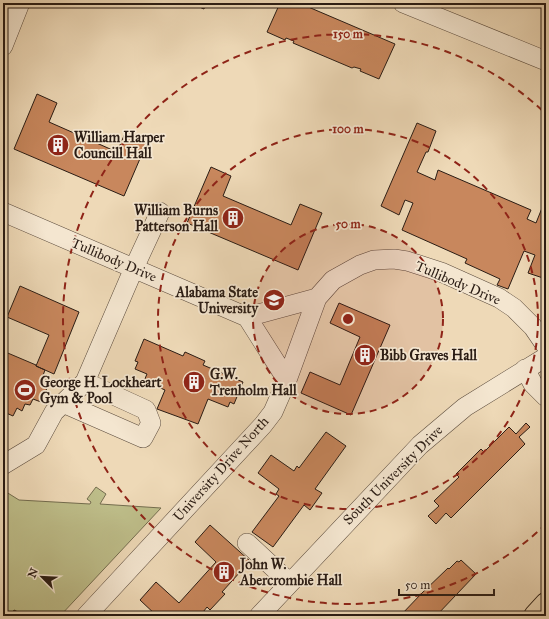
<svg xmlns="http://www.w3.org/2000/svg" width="549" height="619" viewBox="0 0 549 619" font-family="'IM FELL Great Primer',serif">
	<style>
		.green { fill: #bebe8a; stroke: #746d4f }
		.building { fill: #c8875d; stroke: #2a1c14 }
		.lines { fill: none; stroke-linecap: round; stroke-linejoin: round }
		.minor-casing { stroke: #5b4b3d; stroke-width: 20 }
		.major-casing { stroke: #2a1c14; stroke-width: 24 }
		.minor { stroke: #f4e6d0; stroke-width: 19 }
		.major { stroke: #eed9b7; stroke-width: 22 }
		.ring { fill: none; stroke: #8f2418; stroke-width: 2; stroke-dasharray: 7 5 }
		.labels { text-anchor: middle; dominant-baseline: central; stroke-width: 3.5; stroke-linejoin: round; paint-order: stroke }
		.poi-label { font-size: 14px; font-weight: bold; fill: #2a1c14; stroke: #f4e6d0; text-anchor: start }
		.street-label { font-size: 14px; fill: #2a1c14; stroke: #f4e6d0 }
		.centre { fill: #8f2418; stroke: #f4e6d0; stroke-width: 2 }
		.ring-label { font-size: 12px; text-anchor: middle; font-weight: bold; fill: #8f2418; stroke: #f4e6d0; stroke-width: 3.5; stroke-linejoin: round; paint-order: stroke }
	</style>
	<rect width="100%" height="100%" fill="#eed9b7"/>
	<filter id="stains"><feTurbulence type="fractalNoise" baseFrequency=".005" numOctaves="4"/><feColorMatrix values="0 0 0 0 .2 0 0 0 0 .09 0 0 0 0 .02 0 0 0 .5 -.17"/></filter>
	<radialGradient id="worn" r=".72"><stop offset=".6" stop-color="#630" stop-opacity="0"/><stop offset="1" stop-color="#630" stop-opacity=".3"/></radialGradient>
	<path class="green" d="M96,487L106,494L100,504L161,508L60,616H3V490L19,500L90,504L91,502L87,499Z"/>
	<path class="building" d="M190,3H206L204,9Z
		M280,3H299L395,44L379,79L360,71L361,69L354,67L352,68L293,43L294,41L286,38L285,40L267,32Z
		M37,94L57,103L49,122L117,152L126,131L148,140L124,196L14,149Z
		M417,123L436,131L428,152H426L417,172L435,180L438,170L531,210L527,219L536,223L546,198V279L528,273L535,255L524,251L508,289L497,285L500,279L465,263L467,259L402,230L413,203L405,200L399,215L381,206Z
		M211,167L231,176L223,196L291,225L300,204L322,213L298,270L187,223Z
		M20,286L79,312L54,374L36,366L49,335L7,317Z
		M339,303L390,325L351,415L301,393L310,372L340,385L360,337L330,323Z
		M144,339L183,356L185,352L205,361L203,365L243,382L234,404L230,402L228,407L208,399L198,424L157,409L165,390L144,381L147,374L135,369L138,362L135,361Z
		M3,351L36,365V366L45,370L42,378L50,381L41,402L33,399L30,405L25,404L22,411L17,408L13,416L4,412L3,413Z
		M526,423L530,427L519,437L525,444L451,518L446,513L436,524L428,516L439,506L434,501L459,477L456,474L481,449L484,452L509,427L516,434Z
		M326,432L346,446L315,489L322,493L310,510L304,505L273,547L252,532L279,496L276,494L279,489L258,473L271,455L294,471L297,466L299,468Z
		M210,525L250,561L222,592L225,594L210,610L207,607L200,616H157L140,600L156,582L179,603L216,562L195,542Z
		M461,560L476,574L436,616H400L422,593L448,568L449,569L457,561L459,562Z
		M14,610L26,616H11Z"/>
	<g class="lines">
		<g class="minor-casing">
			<path id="minor" d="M403,3L546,61
				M3,46L20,3
				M3,212L247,317L287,380
				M247,317L317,298L333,280L360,265L374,260L394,259L407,261L441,272L499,298L514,308L533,327L546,346
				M525,369L533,384L546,397
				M63,403L143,438L151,423L146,410L85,382
				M3,465L36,445L54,412L85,382L134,268L160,212
				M247,543L290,583
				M86,616L263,425L273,412L287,380L317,298
				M259,616L420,445L465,407L546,357"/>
		</g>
		<g class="major-casing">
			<path id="major" d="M535,616L546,604"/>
		</g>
		<use href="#minor" class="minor"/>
		<use href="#major" class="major"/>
	</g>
	<circle cx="348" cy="319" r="95" fill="#8f2418" fill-opacity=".12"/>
	<g class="ring">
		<circle cx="348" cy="319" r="95"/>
		<circle cx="348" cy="319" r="190"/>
		<path d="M546 524A285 285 0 1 1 546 114"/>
	</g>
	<defs>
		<g id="building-disc" transform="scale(1.15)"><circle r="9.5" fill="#8f2418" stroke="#f4e6d0"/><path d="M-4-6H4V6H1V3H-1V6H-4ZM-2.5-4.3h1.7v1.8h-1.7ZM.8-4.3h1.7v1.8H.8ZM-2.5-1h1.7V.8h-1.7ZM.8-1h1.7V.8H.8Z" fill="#fff"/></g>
		<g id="university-disc" transform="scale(1.15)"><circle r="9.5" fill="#8f2418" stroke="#f4e6d0"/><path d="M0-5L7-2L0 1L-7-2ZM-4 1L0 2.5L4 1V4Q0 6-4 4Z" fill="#fff"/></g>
		<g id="stadium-disc" transform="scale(1.15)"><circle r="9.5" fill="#8f2418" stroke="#f4e6d0"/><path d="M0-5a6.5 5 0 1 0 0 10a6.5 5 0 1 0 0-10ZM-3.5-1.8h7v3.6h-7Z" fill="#fff"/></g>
	</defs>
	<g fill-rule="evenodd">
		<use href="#building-disc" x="58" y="145"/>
		<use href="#building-disc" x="233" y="218"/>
		<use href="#university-disc" x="274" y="300"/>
		<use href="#building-disc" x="365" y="355"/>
		<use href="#building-disc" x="194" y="382"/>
		<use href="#stadium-disc" x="25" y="390"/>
		<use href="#building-disc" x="224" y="572"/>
	</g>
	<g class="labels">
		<g class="poi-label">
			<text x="74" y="137">William Harper<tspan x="74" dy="16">Councill Hall</tspan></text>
			<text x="218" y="210" text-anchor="end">William Burns<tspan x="218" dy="16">Patterson Hall</tspan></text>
			<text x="258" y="292" text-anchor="end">Alabama State<tspan x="258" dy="16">University</tspan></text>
			<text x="380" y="355">Bibb Graves Hall</text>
			<text x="210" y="374">G.W.<tspan x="210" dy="16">Trenholm Hall</tspan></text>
			<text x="40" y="382">George H. Lockheart<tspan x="40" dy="16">Gym &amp; Pool</tspan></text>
			<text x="240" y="564">John W.<tspan x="240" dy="16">Abercrombie Hall</tspan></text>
		</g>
		<g class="street-label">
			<text transform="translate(114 260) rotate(23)">Tullibody Drive</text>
			<text transform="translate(458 283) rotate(23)">Tullibody Drive</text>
			<text transform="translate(221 469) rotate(-48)">University Drive North</text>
			<text transform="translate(393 475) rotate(-45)">South University Drive</text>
		</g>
	</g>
	<circle cx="348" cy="319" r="6" class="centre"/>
	<g class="ring-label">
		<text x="348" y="38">150 m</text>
		<text x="348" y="133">100 m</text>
		<text x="348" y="228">50 m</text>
	</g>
	<rect width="549" height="619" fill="none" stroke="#eed9b7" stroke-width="16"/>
	<rect x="4" y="4" width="541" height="611" fill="none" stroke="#2a1c14" stroke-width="2"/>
	<rect x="8" y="8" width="533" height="603" fill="none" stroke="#2a1c14"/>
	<g transform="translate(42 577) rotate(294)" stroke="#f4e6d0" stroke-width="3" paint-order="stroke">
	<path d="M0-3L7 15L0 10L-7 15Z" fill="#2a1c14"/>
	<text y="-6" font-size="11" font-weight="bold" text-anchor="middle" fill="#2a1c14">N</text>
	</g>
	<path d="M399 589v6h95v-6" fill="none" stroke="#2a1c14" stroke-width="2"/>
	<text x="405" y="589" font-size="12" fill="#2a1c14" stroke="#f4e6d0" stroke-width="3" paint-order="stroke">50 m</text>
	<rect width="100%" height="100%" filter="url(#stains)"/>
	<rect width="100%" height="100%" fill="url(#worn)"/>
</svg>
